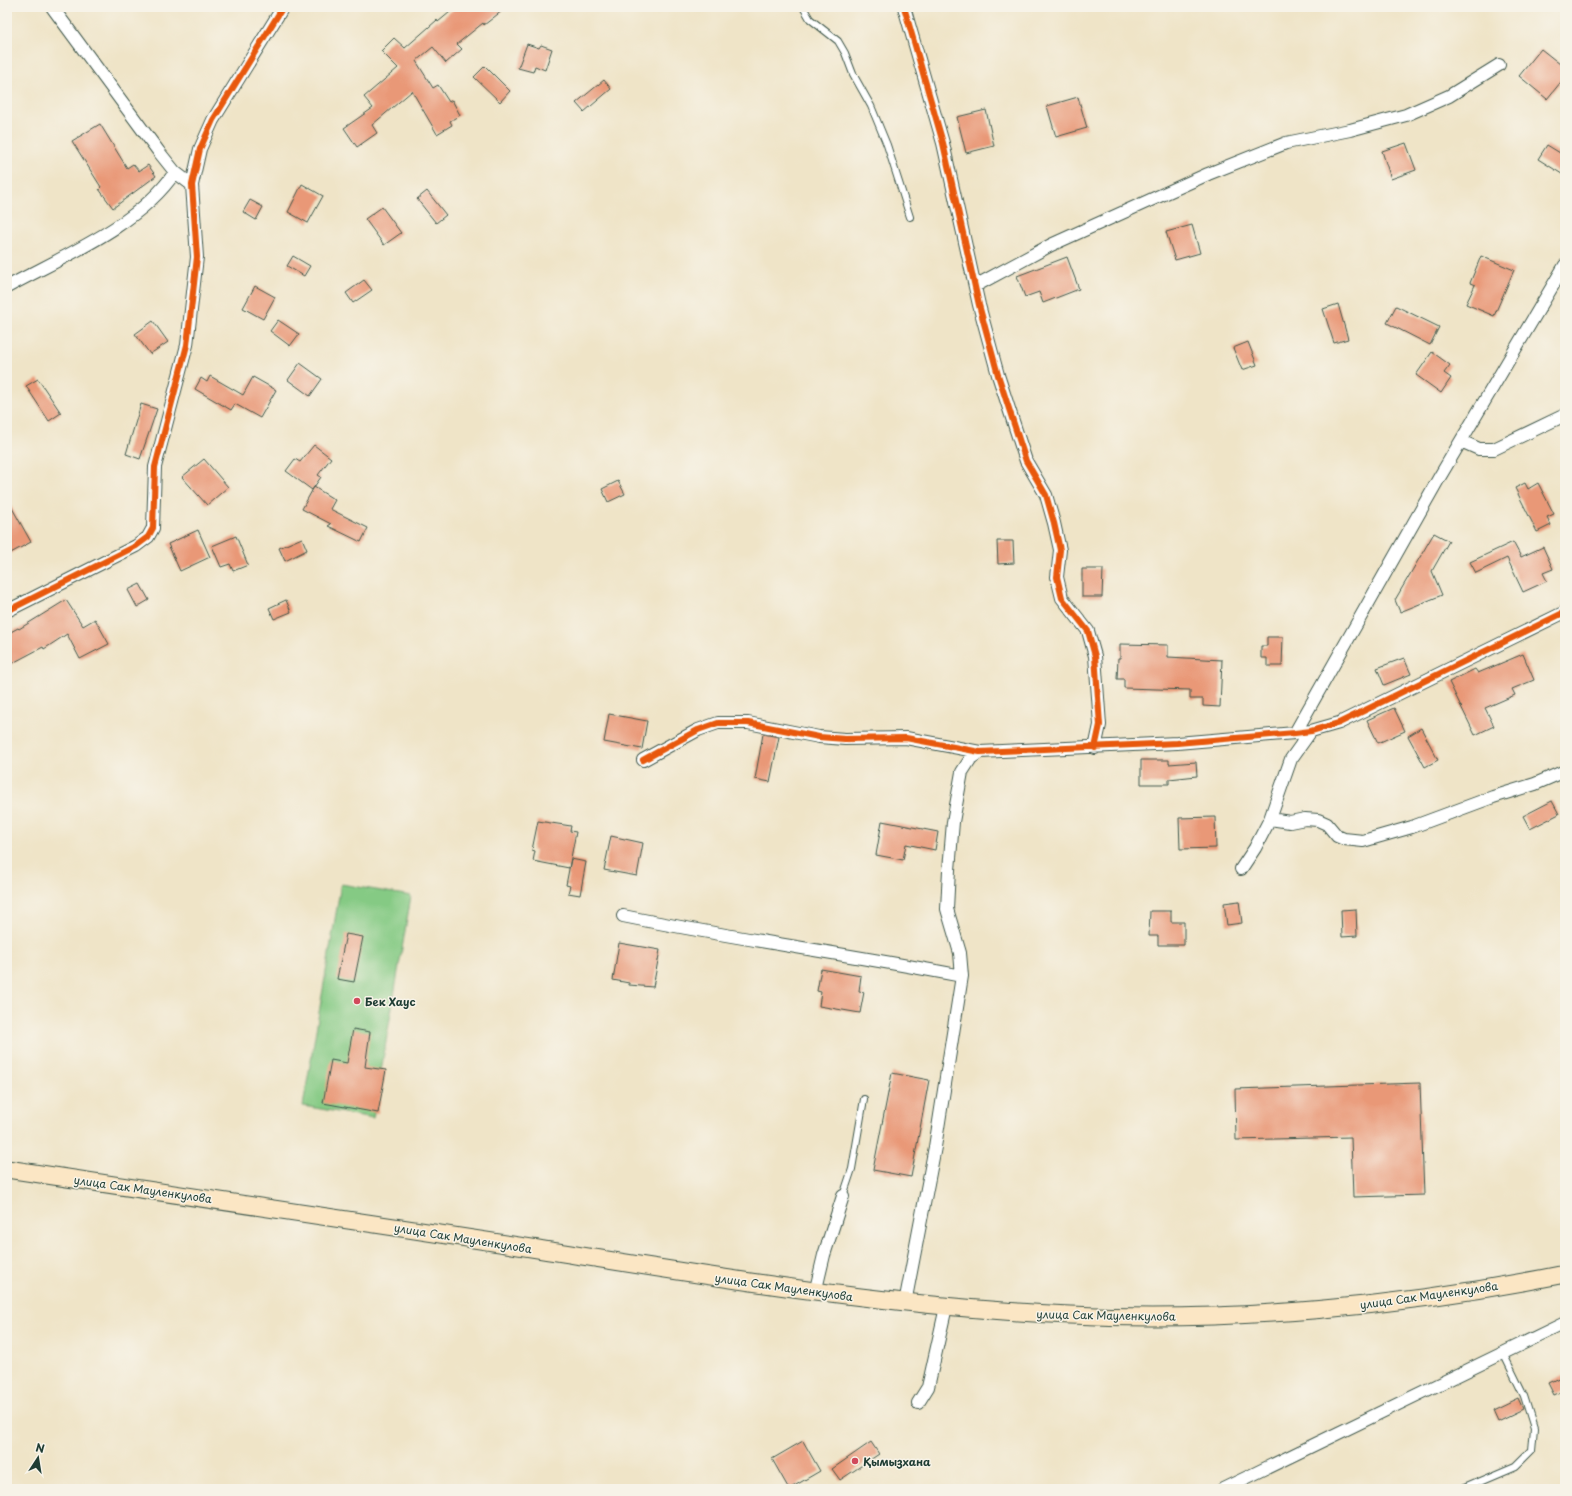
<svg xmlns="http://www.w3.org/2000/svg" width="1572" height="1496" viewBox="0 0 1572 1496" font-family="'Playpen Sans',sans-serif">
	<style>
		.green { fill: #85ca84; stroke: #52845c }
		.building { fill: #e99877 }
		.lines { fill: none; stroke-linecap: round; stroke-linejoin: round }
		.service-casing { stroke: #3e564a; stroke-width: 8 }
		.minor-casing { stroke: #3e564a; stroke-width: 14 }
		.secondary-casing { stroke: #3e564a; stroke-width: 19 }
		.service { stroke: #fff; stroke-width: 6 }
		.minor { stroke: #fff; stroke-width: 12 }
		.secondary { stroke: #fbe6c4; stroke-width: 17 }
		.cycleway-casing { stroke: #f7f3e8; stroke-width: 8 }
		.cycleway { stroke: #e8590c; stroke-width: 6 }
		.poi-dot { fill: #d1495b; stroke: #f7f3e8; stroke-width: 1.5 }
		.labels { text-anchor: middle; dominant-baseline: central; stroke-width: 3; stroke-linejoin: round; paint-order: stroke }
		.poi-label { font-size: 11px; font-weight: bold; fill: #1f3d34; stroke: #f7f3e8; text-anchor: start }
		.street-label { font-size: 11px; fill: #1f3d34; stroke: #f7f3e8 }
	</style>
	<rect width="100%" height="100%" fill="#f7f3e8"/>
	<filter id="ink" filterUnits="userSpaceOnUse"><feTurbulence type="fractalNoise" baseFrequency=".025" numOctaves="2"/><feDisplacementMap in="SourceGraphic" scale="8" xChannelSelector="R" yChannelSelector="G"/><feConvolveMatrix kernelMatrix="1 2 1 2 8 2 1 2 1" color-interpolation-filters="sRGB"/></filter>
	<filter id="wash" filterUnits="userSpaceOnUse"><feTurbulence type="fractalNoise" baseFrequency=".012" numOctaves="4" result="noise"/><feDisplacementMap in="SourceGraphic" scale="16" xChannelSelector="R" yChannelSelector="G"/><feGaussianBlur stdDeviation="0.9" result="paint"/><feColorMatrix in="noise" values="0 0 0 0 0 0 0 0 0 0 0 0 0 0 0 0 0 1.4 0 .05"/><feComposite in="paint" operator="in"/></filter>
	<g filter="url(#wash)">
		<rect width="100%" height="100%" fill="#efe4c7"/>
		<path class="green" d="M341,884L411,896L373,1118L303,1106Z"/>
		<g id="blocks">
			<path class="building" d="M456,7H507L484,25L483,23L457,44L462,49L446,63L433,47L416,61L433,88L438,85L449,102L452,100L460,115L450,121L452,125L437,134L412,91L372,125L377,133L357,147L344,128L373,108L364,97L398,68L381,51L394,38L405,48L437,20L438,22Z
				M527,44L539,48L541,45L552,49L545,70L535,66L533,72L518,68Z
				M1541,49L1565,68V77L1547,99L1519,76Z
				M485,66L510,91L500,102L474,77Z
				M604,80L611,89L584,112L576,103Z
				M1078,97L1087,128L1056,137L1047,106Z
				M986,110L994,146L966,153L957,117Z
				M100,124L127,168L133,164L139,171L148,165L156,176L113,208L99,189L101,187L72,141Z
				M1406,143L1416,170L1391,179L1382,151Z
				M1547,145L1565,156V176L1538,159Z
				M302,184L323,196L308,223L288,212Z
				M427,191L446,215L436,223L417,199Z
				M250,200L263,207L256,220L243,212Z
				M382,207L401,233L384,245L365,219Z
				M1192,225L1200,253L1175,260L1166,232Z
				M293,256L310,266L304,276L287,266Z
				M1481,256L1514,270L1494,316L1466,304L1475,285L1470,283Z
				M1067,257L1079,289L1043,303L1039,292L1025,297L1017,276Z
				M364,280L372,290L353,303L346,293Z
				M255,286L275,297L263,319L243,308Z
				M1338,304L1348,339L1334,343L1323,309Z
				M1396,306L1439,327L1430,345L1387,323Z
				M278,320L299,334L290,346L270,331Z
				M153,321L168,342L150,354L135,334Z
				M1248,342L1257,365L1242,370L1233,348Z
				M1432,352L1450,365L1444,373L1451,378L1441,393L1416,375Z
				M300,363L322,379L310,396L288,380Z
				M210,376L243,395L253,377L276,390L260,418L235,404L231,410L195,389L201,378L207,382Z
				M38,379L61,413L49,421L26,386Z
				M141,404L157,409L140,459L126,454Z
				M314,445L331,458L318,475L321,477L312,490L286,471L295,459L300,462Z
				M204,459L228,487L207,505L182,477Z
				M618,481L625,494L608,502L602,489Z
				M1525,483L1528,489L1538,483L1554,514L1547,517L1551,525L1537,532L1515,488Z
				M314,487L335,500L330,509L368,528L361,542L328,526L331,524L302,509Z
				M7,499L31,542L7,555Z
				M198,530L210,557L180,571L168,544Z
				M1434,533L1449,541L1432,571L1442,595L1400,612L1395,600Z
				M236,536L248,565L233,571L230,564L221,567L212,546Z
				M302,538L307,550L285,561L279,548Z
				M997,541H1013L1014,563L998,564Z
				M1513,542L1521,557L1543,547L1553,569L1543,573L1547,581L1523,592L1507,558L1476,573L1470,562Z
				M1082,569H1103L1102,597H1082Z
				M140,584L149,600L137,607L128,590Z
				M66,600L83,626L95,619L109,644L80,659L67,634L44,649L43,647L7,666V634L18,628L19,629Z
				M286,600L291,612L274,619L269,608Z
				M1267,637H1283L1282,666H1267V658H1261V646H1267Z
				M1120,644L1168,645V657L1222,660L1220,707L1203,706V699H1190V690L1124,688V679H1117L1118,658H1120Z
				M1523,654L1534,680L1512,689L1515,695L1485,708L1494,726L1475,735L1449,682L1475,669L1478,673Z
				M1404,658L1411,674L1384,685L1377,668Z
				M1394,708L1405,731L1378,743L1367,720Z
				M609,714L647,721L642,749L604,742Z
				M1421,728L1438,760L1425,767L1408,736Z
				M763,734L779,737L770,782L755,779Z
				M1141,760H1169V764L1196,762L1197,776L1169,779V784H1141Z
				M1552,801L1559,814L1530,829L1523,816Z
				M1215,817L1216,848L1180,849L1179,818Z
				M538,821L571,826L570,831L576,832L569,868L533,861L535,851L532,850Z
				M882,821L938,832L935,850L906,844L903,860L876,855Z
				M611,836L643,843L637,876L604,870Z
				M571,859L586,862L580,895L568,893L570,886L566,885Z
				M1239,901L1242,923L1227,925L1224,903Z
				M1356,909L1357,936L1342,937L1341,910Z
				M1150,911H1171V922H1184V945H1158V936H1149Z
				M346,934L363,937L354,982L337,979Z
				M619,943L660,950L653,987L629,985V983L613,980Z
				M821,969L861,976L859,991L864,992L860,1013L819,1006L821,992L817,991Z
				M353,1029L370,1032L365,1067L386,1070L378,1113L323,1103L331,1060L347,1063Z
				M892,1073L929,1080L911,1177L873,1170Z
				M1420,1083L1424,1195L1353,1197L1351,1137L1236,1140L1235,1089Z
				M1565,1375V1390L1554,1395L1548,1383Z
				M1518,1398L1523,1409L1498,1421L1493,1410Z
				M803,1441L820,1471L789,1489L772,1459Z
				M871,1442L879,1454L840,1480L832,1469Z"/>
		</g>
	</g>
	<g filter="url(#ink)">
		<use href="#blocks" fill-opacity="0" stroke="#3e564a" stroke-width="1"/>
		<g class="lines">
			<g class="service-casing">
				<path id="service" d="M803,7L810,19L838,41L845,53L853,74L871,106L887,145L910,217
					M843,1196L852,1169L864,1099
					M1462,1489L1516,1466L1532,1450L1534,1428L1524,1396L1503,1353"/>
			</g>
			<g class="minor-casing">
				<path id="minor" d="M52,7L159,152L175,172L192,185
					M904,7L943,143L979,305L998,375L1026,461L1046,495L1054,523L1060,550L1057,577L1062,598L1088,631L1095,656L1100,725L1095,748
					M975,286L1051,245L1208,174L1286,143L1350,130L1406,115L1449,96L1499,65
					M7,287C62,257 140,225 175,172
					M1461,441L1479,449H1494L1565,415
					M7,611L136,546L148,537L153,528L155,467L187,345L197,257L192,185L200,149L213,120L283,7
					M1295,733L1439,478L1565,265
					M643,760L698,730L718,723H748L819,737L845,739L906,738L980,752L1177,743L1295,733L1311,731L1339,723L1565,612
					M1270,819L1290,822L1305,819L1318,820L1327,824L1337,836L1344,839L1363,841L1412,827L1493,797L1535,784L1565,771
					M1241,869L1255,848L1270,819L1291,759L1311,731
					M623,916C736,939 849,954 962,976
					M815,1293L824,1255L843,1196
					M905,1303L935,1147L962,976L960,953L947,909L949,870L953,822L962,772L971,758L980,752
					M918,1403L928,1387L946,1307
					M1223,1489L1565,1323"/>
			</g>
			<g class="secondary-casing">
				<path id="secondary" d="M7,1169C184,1194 361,1222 538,1249C715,1277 891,1307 1070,1315C1232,1323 1406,1306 1565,1274"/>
			</g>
			<use href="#service" class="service"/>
			<use href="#minor" class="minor"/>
			<use href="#secondary" class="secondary"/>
			<g class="cycleway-casing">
				<path id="cycleway" d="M904,7L943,143L979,305L998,375L1026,461L1046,495L1054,523L1060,550L1057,577L1062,598L1088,631L1095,656L1100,725L1095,748
					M7,611L136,546L148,537L153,528L155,467L187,345L197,257L192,185L200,149L213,120L283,7
					M643,760L698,730L718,723H748L819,737L845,739L906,738L980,752L1177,743L1295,733L1311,731L1339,723L1565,612"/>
			</g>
			<use href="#cycleway" class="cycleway"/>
		</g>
	</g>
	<g class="poi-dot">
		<circle cx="357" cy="1001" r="4"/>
		<circle cx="855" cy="1461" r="4"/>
	</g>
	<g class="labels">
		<g class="poi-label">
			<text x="365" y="1001">Бек Хаус</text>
			<text x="863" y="1461">Қымызхана</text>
		</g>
		<g class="street-label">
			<text transform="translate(143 1189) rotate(8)">улица Сак Мауленкулова</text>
			<text transform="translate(463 1238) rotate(9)">улица Сак Мауленкулова</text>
			<text transform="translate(784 1287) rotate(8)">улица Сак Мауленкулова</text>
			<text transform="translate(1429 1295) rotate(-8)">улица Сак Мауленкулова</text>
			<text transform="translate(1106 1315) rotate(1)">улица Сак Мауленкулова</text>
		</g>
	</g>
	<rect width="1572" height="1496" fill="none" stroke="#f7f3e8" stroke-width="24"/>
	<g transform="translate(38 1458) rotate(12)" stroke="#f7f3e8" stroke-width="3" paint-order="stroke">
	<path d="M0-3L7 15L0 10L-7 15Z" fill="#1f3d34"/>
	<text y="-6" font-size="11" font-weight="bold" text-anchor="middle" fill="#1f3d34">N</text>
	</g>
</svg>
